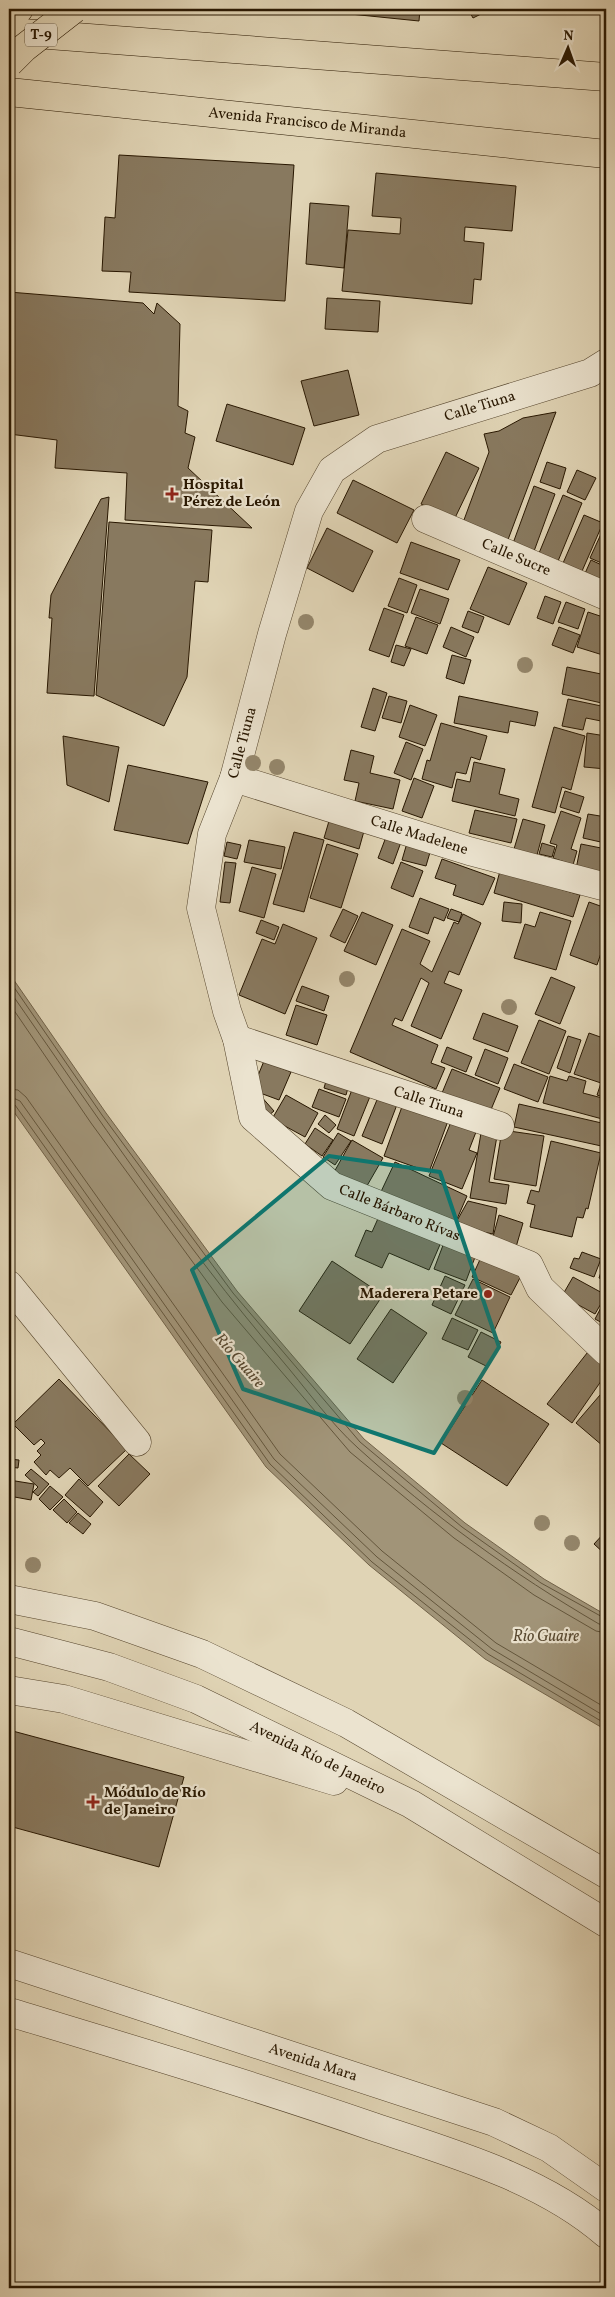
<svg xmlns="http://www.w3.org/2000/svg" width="615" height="2297" viewBox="0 0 615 2297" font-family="Vollkorn,serif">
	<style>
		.water { fill: #a19478; stroke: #716248 }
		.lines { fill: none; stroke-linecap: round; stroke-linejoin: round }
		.shore { stroke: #64563c; stroke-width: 1 }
		.building { fill: #88795f; stroke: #281701 }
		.minor-casing { stroke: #56462e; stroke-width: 29 }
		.major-casing { stroke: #281701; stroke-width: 29 }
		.highway-casing { stroke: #281701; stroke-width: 29 }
		.minor { stroke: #ebe3cf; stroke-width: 28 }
		.major { stroke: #e0d4b5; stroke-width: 28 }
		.highway { stroke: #e0d4b5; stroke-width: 28 }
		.highway-bridge-casing { stroke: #281701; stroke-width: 29; stroke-linecap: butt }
		.highway-bridge { stroke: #e0d4b5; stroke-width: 28 }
		.tree { fill: #94866b }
		.marked { fill: #0f766e; fill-opacity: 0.2; stroke: #0f766e; stroke-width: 4; stroke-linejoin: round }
		.poi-dot { fill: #8f2418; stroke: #ebe3cf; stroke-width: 2 }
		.labels { text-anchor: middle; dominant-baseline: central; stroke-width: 4.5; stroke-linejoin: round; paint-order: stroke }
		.shield { fill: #ebe3cf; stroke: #62543f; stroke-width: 1 }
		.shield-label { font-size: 14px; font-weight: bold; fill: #281701 }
		.street-label { font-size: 15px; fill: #281701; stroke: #ebe3cf }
		.poi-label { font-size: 15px; font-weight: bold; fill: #281701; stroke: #ebe3cf; text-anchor: start }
		.water-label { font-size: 16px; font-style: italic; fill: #584931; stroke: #ebe3cf }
	</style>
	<rect width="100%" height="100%" fill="#e0d4b5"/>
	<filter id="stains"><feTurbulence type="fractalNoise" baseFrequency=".004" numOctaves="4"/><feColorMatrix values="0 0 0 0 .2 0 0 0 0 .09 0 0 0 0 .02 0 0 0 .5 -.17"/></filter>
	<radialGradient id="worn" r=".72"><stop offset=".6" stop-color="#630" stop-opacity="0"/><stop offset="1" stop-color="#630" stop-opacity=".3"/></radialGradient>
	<path class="water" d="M9,973L106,1113L237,1291L364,1439L465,1523L544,1579L606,1615V1730L485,1659L369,1565L266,1467L9,1105Z"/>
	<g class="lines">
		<path class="shore" d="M9,980L102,1115L233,1293L360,1442L462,1527L541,1583L606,1619
			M9,990C96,1115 181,1242 280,1358C304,1386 331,1424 358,1448C432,1515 513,1574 599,1624L606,1625
			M9,1003L91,1123L222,1302L350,1452L454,1538L534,1595L596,1631L606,1633
			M9,1089L18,1090L26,1097L280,1454L382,1551L496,1643L606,1708
			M9,1096L20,1101L274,1459L377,1557L492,1649L606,1717
			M9,1103L15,1105L270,1464L372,1562L488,1654L606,1724"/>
	</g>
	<path class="building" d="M301,9H420L419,21Z
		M468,9H491L473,18Z
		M119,155L294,165L285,301L129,292L131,272L102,271L105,217L115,218Z
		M376,173L516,186L512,231L465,227L464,241L484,243L481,280L474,279L472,304L342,291L348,230L400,234L401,218L372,216Z
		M310,203L349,206L344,268L306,264Z
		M9,292L143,303L154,314L157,303L180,324L178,406L188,411L185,433L195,437L188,468L252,528L125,520L127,473L55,468L57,440L9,434Z
		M327,298L380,301L378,332L325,329Z
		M348,370L359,415L314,426L301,381Z
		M227,404L305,428L293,465L216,441Z
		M556,412L506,545L461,528L489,452L484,434L499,431L523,418Z
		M446,452L479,468L454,520L421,504Z
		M547,462L566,468L560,489L540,482Z
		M577,470L596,478L585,500L567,492Z
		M353,480L414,510L397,543L337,513Z
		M534,486L555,494L533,554L512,546Z
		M563,495L582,503L556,566L537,558Z
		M109,497L94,696L47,693L52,618H49L51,595L101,499Z
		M584,515L603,523L579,578L560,570Z
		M109,522L212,530L208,582L195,581L187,677L164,726L96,695Z
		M606,523V565L590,558Z
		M327,528L373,551L353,592L307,568Z
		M411,542L460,560L448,590L400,573Z
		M591,560L606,567V591L582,580Z
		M488,567L527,583L509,625L470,609Z
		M399,578L417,585L407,613L388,606Z
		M420,589L449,599L440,624L411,613Z
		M545,596L561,602L553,624L537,618Z
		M566,602L585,609L578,629L558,622Z
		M384,608L404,615L389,657L369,650Z
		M468,611L484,617L478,633L462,627Z
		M588,612L606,618V656L577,647Z
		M416,617L438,625L427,654L405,646Z
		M451,627L474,637L466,657L443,647Z
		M559,627L580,635L573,653L552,645Z
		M396,645L411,649L404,666L391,662Z
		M452,655L471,660L464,684L446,678Z
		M567,667L606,675V704L562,694Z
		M373,688L387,693L375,731L361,727Z
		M389,696L407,701L401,723L382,718Z
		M459,696L538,712L535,726L510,721L508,733L454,723Z
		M568,699L606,707V722L586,718L583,730L562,726Z
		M410,705L437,715L425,746L399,737Z
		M441,723L487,736L480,760L471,757L466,774L456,772L452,788L422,779L427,760L430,761Z
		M554,727L585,736L571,790L562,787L555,813L532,807Z
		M587,733L606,736V769L584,767Z
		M63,736L119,747L109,802L67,785Z
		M406,742L423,749L411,780L394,773Z
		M351,750L374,756L370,773L400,780L393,809L355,801L359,783L344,780Z
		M474,762L505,769L499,794L519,799L515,816L452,801L457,779L470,782Z
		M128,765L208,782L188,844L114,830Z
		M414,778L434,786L422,818L402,811Z
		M565,791L584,797L579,813L560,807Z
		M475,810L517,819L511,843L469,833Z
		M561,811L581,818L571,849L577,851L573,865L553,858L557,845L550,843Z
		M588,814L606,817L605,843L583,838Z
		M523,819L545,825L537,855L514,849Z
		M329,821L364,831L359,849L324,838Z
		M294,832L324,840L304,912L273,904Z
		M386,837L401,842L393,864L378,858Z
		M249,840L285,847L281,869L244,862Z
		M227,842L241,845L237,859L224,856Z
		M407,843L431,849L426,866L402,860Z
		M542,843L555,847L552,857L539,854Z
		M327,844L358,854L341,908L310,898Z
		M581,844L606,849L603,880L575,874Z
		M442,859L495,878L483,905L453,895L456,885L435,878Z
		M225,862L236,863L230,903L220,902Z
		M401,862L423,871L413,897L391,888Z
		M252,867L276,874L264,918L239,911Z
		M500,871L580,895L573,917L494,893Z
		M420,898L449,909L444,921L434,917L428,934L409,927Z
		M504,902L522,904L521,923L502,921Z
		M589,902L606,908V938L597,965L570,955Z
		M343,909L358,916L345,943L330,936Z
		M451,909L462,913L459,922L447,918Z
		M362,912L393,925L376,965L344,951Z
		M540,912L571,921L556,970L514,958L525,924L535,927Z
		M463,914L481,923L459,975L449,971L444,983L462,990L441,1039L411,1026L429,983L421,978L402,1021L395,1018L392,1025L438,1045L431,1063L445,1068L436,1089L350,1052L402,929L430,941L420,964L432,972L454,922L458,924Z
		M261,920L279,927L274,940L256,933Z
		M283,924L317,938L285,1014L239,995L262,939L275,944Z
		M551,977L575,987L560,1024L535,1014Z
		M302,986L329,996L324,1011L296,1001Z
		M296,1005L327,1015L317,1045L286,1035Z
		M483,1013L518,1026L508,1052L473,1039Z
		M539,1020L566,1031L549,1074L521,1063Z
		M589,1033L606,1039V1098L597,1095L601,1083L574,1074Z
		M568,1036L581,1040L570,1073L557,1068Z
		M447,1047L472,1057L466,1072L441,1062Z
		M485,1049L508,1058L498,1084L475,1075Z
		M264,1061L291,1072L279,1100L252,1090Z
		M514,1064L548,1077L538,1102L504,1089Z
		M452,1069L500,1088L490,1112L442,1093Z
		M328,1074L350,1081L346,1095L324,1088Z
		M550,1076L567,1081L569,1076L586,1081L583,1093L606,1099V1120L543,1103Z
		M353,1087L371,1094L354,1136L337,1129Z
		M319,1089L346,1099L339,1117L312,1107Z
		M259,1094L274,1111L268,1116L253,1099Z
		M286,1095L318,1113L305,1137L272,1119Z
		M379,1095L398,1102L382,1144L362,1136Z
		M403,1104L448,1121L429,1172L384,1156Z
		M519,1104L606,1124V1147L514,1127Z
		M325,1115L336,1125L329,1133L318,1124Z
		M451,1122L476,1132L469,1150L477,1153L462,1189L429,1176Z
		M315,1128L333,1140L322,1156L305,1144Z
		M502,1130L544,1136L536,1186L494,1179Z
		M338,1133L351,1141L335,1165L323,1157Z
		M481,1133L497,1136L489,1182L509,1185L506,1204L470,1198Z
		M352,1140L383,1158L364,1191L333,1174Z
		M551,1141L601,1153L588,1209L586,1208L583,1218L577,1217L572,1237L530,1227L535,1205L527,1203L531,1190L539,1192Z
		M395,1162L467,1196L454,1226L378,1198Z
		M468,1201L497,1208L493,1234L454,1226Z
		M380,1214L442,1240L429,1270L389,1253L382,1268L355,1256L366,1230L372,1232Z
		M499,1215L523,1223L514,1254L491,1244Z
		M445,1240L477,1252L466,1281L434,1269Z
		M582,1252L601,1259L594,1277L570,1268L574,1258L579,1259Z
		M483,1253L523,1272L511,1295L472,1277Z
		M606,1257V1280L599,1278Z
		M332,1261L383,1295L350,1344L299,1311Z
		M445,1276L465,1285L451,1314L432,1305Z
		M573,1277L606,1295L595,1314L562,1296Z
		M473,1279L510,1297L493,1333L455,1315Z
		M606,1298V1325L595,1319Z
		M391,1309L427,1333L393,1383L357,1359Z
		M452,1318L478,1330L468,1350L442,1339Z
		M481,1332L501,1342L488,1367L468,1357Z
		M591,1348L606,1365V1374L572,1423L547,1404Z
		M59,1379L127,1449L88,1486L70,1468L59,1478L50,1470L46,1475L34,1462L41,1455L37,1451L45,1443L41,1439L34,1445L13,1424Z
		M482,1380L549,1424L507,1486L441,1443Z
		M606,1388V1442L603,1446L576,1423Z
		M129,1454L150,1474L119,1506L98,1486Z
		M9,1459L19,1460L18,1468L9,1467Z
		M31,1469L49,1484L38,1496L33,1492L38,1487L25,1475Z
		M79,1479L103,1502L90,1517L65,1495Z
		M9,1480L34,1484L31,1500L9,1496Z
		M50,1486L63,1497L50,1510L39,1499Z
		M64,1499L77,1512L67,1523L53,1510Z
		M78,1513L91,1524L83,1534L69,1523Z
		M606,1531V1555L594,1544Z
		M9,1730L184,1777L159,1867L9,1826Z"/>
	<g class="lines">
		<g class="minor-casing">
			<g id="minor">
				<path id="s1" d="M606,363L590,373L377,439L332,470L309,511L272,634L234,778L212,834L201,908L227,1011L237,1039L253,1117L332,1186L529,1265L540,1288L606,1351"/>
				<path id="s2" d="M426,519L606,596"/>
				<path id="s3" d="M234,778L469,851L606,887"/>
				<path id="s4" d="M237,1039L500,1126"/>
				<path d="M9,1285L137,1442"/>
				<path d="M9,1599L95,1616L202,1654L346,1723L606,1874"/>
				<path id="s5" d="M9,1641L109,1667L196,1699L411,1804L606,1923"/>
				<path d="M9,1690L64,1699L334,1781"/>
				<path id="s6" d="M9,1963L494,2122L549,2148L606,2188"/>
				<path d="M9,2012C131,2049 253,2085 374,2127C452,2153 543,2179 606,2234"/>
			</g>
		</g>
		<g class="major-casing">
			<g id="major">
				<path d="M9,32L606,77"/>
				<path id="s7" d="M9,92L606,154"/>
			</g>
		</g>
		<g class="highway-casing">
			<path id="highway" d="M9,18L19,9"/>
		</g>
		<use href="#minor" class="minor"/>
		<use href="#major" class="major"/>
		<use href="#highway" class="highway"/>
		<g class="highway-bridge-casing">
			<path id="highway-bridge" d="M9,63L24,48L74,9"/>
		</g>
		<use href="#highway-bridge" class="highway-bridge"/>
	</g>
	<g class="tree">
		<circle cx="306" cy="622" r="8"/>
		<circle cx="525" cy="665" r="8"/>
		<circle cx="253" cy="763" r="8"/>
		<circle cx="277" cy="767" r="8"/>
		<circle cx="347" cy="979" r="8"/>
		<circle cx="509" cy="1007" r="8"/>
		<circle cx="465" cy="1398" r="8"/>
		<circle cx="542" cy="1523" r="8"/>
		<circle cx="572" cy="1543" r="8"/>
		<circle cx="33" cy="1565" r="8"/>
	</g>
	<path class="marked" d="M329,1156L440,1172L499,1347L434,1453L243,1389L192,1270Z"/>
	<g class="poi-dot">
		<path d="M169.5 486.5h5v5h5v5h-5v5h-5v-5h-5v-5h5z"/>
		<circle cx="488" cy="1294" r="5"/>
		<path d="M90.5 1794.5h5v5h5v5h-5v5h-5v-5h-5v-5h5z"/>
	</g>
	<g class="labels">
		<rect class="shield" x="25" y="23.5" width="32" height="23" rx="4"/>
		<g class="shield-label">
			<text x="41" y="35">T-9</text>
		</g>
		<g class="street-label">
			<text stroke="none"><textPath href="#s7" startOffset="300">Avenida Francisco de Miranda</textPath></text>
			<text transform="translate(480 407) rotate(-17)">Calle Tiuna</text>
			<text stroke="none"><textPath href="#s2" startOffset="98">Calle Sucre</textPath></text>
			<text transform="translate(243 743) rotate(-75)">Calle Tiuna</text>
			<text stroke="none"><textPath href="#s3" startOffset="194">Calle Madelene</textPath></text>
			<text stroke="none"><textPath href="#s4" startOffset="202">Calle Tiuna</textPath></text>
			<text stroke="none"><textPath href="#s1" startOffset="1149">Calle Bárbaro Rívas</textPath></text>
			<text stroke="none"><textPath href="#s5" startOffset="331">Avenida Río de Janeiro</textPath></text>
			<text stroke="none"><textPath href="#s6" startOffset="320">Avenida Mara</textPath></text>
		</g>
		<g class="poi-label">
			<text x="183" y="485">Hospital<tspan x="183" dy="17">Pérez de León</tspan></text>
			<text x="478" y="1294" text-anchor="end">Maderera Petare</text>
			<text x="104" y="1793">Módulo de Río<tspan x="104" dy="17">de Janeiro</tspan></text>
		</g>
		<g class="water-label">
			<text transform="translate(239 1361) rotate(49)">Río Guaire</text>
			<text x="546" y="1637">Río Guaire</text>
		</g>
	</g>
	<rect width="615" height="2297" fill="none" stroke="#e0d4b5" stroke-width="30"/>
	<rect x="10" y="10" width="595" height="2277" fill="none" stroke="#281701" stroke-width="2.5"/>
	<rect x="15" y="15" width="585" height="2267" fill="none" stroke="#281701"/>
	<g transform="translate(568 48) rotate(2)" stroke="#ebe3cf" stroke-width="4" paint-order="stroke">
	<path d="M0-4L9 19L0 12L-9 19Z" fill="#281701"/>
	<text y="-8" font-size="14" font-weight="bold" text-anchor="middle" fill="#281701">N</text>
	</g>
	<rect width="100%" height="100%" filter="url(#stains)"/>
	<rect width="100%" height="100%" fill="url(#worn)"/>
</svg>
